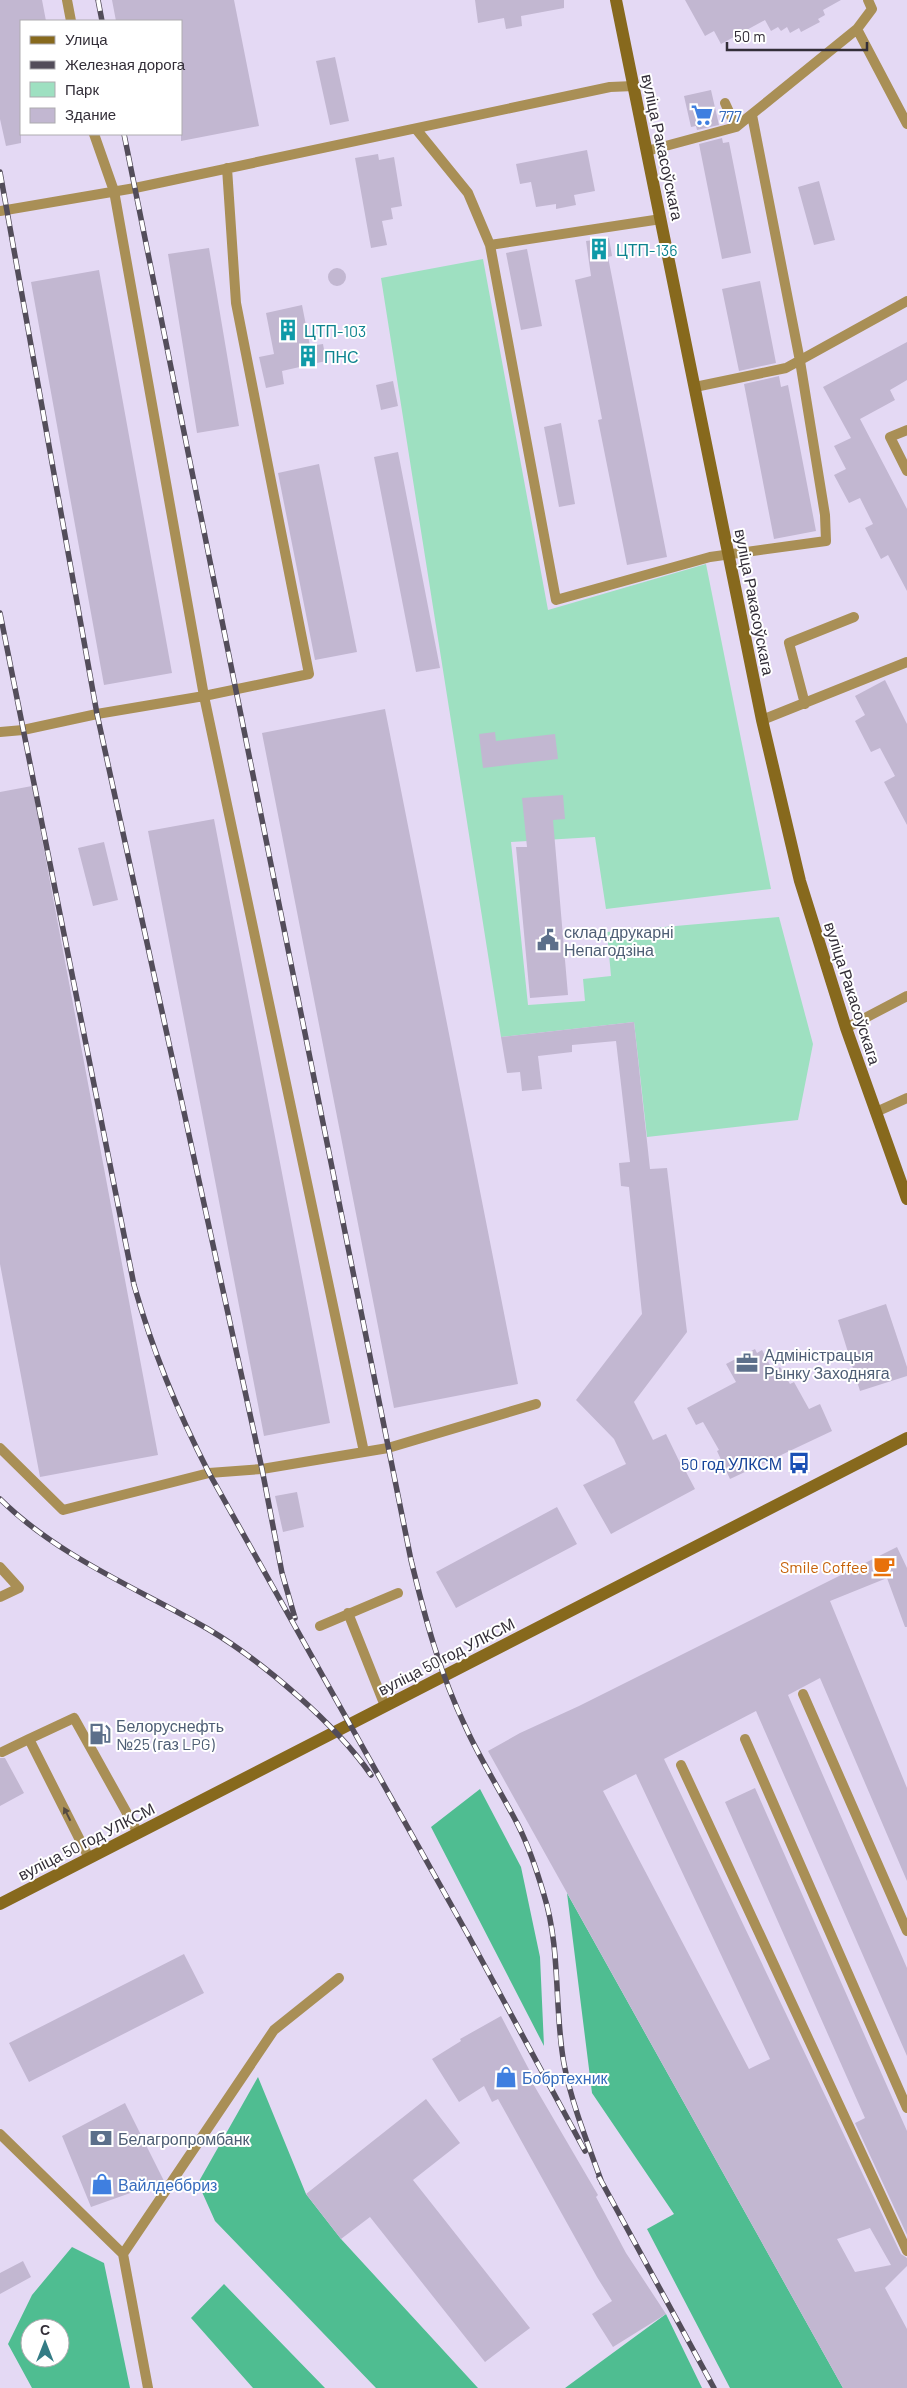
<svg xmlns="http://www.w3.org/2000/svg" width="907" height="2388" viewBox="0 0 907 2388" font-family="Barlow,sans-serif">
	<style>
		.green { fill: #9ee0c1 }
		.forest { fill: #4fbd91; fill-rule: evenodd }
		.building { fill: #c2b7d1; fill-rule: evenodd }
		.lines { fill: none; stroke-linecap: round; stroke-linejoin: round }
		.lane { stroke: #a98f56; stroke-width: 10 }
		.secondary { stroke: #87691d; stroke-width: 12 }
		.rail-casing { stroke: #534d5a; stroke-width: 5.5 }
		.rail { stroke: #fff; stroke-width: 4; stroke-dasharray: 11; stroke-linecap: butt }
		.oneway { fill: #564b41 }
		.labels { text-anchor: middle; dominant-baseline: central; stroke-width: 4; stroke-linejoin: round; paint-order: stroke }
		.shop-label { font-size: 16px; fill: #366cbe; stroke: #fff; text-anchor: start }
		.street-label { font-size: 16px; fill: #332e38; stroke: #fff }
		.culture-label { font-size: 16px; fill: #0d838f; stroke: #fff; text-anchor: start }
		.service-label { font-size: 16px; fill: #4e5e75; stroke: #fff; text-anchor: start }
		.transit-label { font-size: 16px; fill: #164399; stroke: #fff; text-anchor: end }
		.food-label { font-size: 16px; fill: #c56008; stroke: #fff; text-anchor: end }
	</style>
	<rect width="100%" height="100%" fill="#e4d9f4"/>
	<path class="green" d="M483,259L548,610L706,564L771,889L606,909L595,837L511,842L528,1005L585,1001L583,979L611,976L607,932L779,917L813,1044L798,1120L647,1137L634,1022L501,1037L381,278Z"/>
	<path class="forest" d="M480,1789L521,1867L540,1957L544,2046L431,1827Z
		M567,1893L843,2388H730L647,2229L674,2214L592,2093Z
		M258,2077L306,2194L341,2239L478,2388H376L215,2221L198,2183Z
		M72,2247L104,2263L130,2388H32L8,2344L32,2295ZM30,2328H60V2358H30Z
		M224,2284L325,2388H253L191,2318Z
		M666,2314L702,2388H565Z"/>
	<path class="building" d="M0,0H42L46,21H21V143L6,146L0,119Z
		M112,0H234L259,126L181,141V21H116Z
		M475,0H564V8L521,16L522,26L506,29L504,18L478,23Z
		M685,0H841L823,10L825,15L818,19L820,22L801,32L799,28L790,33L787,27L781,31L778,27L771,31L765,20L721,44L714,31L705,36Z
		M335,57L349,121L330,125L316,61Z
		M711,90L719,125L697,130L696,126L691,127L684,96Z
		M722,138L723,143L729,142L751,253L722,259L699,144Z
		M587,150L595,191L574,195L576,205L556,209V204L536,207L531,182L520,184L516,164Z
		M378,154L379,160L394,157L402,206L391,208L393,219L382,221L387,245L371,248L355,158Z
		M819,181L835,240L814,245L798,187Z
		M609,238L612,256L608,257L667,557L627,565L598,420L602,419L575,280L591,276L586,241Z
		M209,248L239,426L197,433L168,254Z
		M527,249L542,326L521,330L506,253Z
		M328 277a9 9 0 1 1 18 0a9 9 0 1 1-18 0Z
		M99,270L172,673L104,685L31,282Z
		M760,281L776,363L739,371L722,289Z
		M302,305L310,346L323,344L326,361L282,371L284,384L266,388L259,357L274,354L266,313Z
		M907,342V380L890,390L895,400L860,419L907,509V591L888,555L881,559L865,528L873,524L860,498L849,503L834,475L846,469L834,446L851,438L823,387Z
		M779,376L781,387L788,385L816,531L774,539L744,384Z
		M393,381L398,406L381,410L376,385Z
		M561,423L575,504L559,507L544,427Z
		M398,452L440,668L416,672L374,457Z
		M319,464L357,652L315,660L278,473Z
		M885,680L907,724V825L884,782L895,776L880,748L871,752L855,721L865,715L855,696Z
		M385,709L518,1384L394,1408L262,733Z
		M495,732L496,741L555,734L558,759L483,768L479,734Z
		M32,786L158,1455L40,1477L0,1264V792Z
		M563,795L565,819L553,820L568,995L530,998L516,847H527L522,798Z
		M214,819L330,1423L264,1436L148,831Z
		M104,842L118,900L93,906L78,848Z
		M634,1022L650,1169L667,1168L687,1332L634,1402L653,1440L666,1434L684,1471L685,1470L695,1489L611,1534L583,1485L626,1464L614,1439L576,1400L642,1314L629,1187L621,1186L619,1163L630,1162L616,1041L572,1045V1052L538,1056L542,1089L522,1091L520,1072L507,1073L501,1037Z
		M886,1304L907,1367V1376L860,1391L838,1320Z
		M755,1349L757,1353L762,1350L773,1371L780,1367L790,1384L794,1382L809,1409L820,1404L832,1431L730,1479L717,1451L719,1450L703,1422L696,1425L687,1408L736,1382L726,1364Z
		M297,1492L304,1527L283,1532L275,1496Z
		M557,1507L577,1544L456,1608L436,1572Z
		M897,1547L907,1568V1627H905L887,1578L830,1601L907,1788V1881L820,1678L788,1695L907,1968V2056L756,1711L664,1759L901,2254L907,2258V2266L885,2288L907,2329V2388H843L488,1751L520,1733L579,1706ZM636,1774L770,2059L749,2069L603,1791ZM870,2228L891,2265L855,2272L837,2239Z
		M0,1758H5L24,1793L0,1806Z
		M755,1788L907,2131V2235L855,2123L865,2118L725,1802Z
		M184,1954L204,1993L29,2082L9,2043Z
		M501,2016L535,2081L532,2082L598,2195L596,2197L626,2253L666,2314L613,2347L592,2314L612,2301L597,2277L498,2099L492,2102L484,2086L459,2102L432,2059L461,2041L460,2039Z
		M426,2099L460,2143L413,2180L530,2328L485,2362L370,2217L341,2239L306,2194Z
		M125,2103L164,2181L91,2207L62,2136Z
		M23,2261L31,2277L0,2294V2273Z"/>
	<g class="lines">
		<path class="lane" d="M67,0L71,21
			M868,0L872,9L857,29L907,124
			M725,103L736,127
			M416,129L468,193L490,245L556,600L710,557L826,541L825,515L800,361L752,115
			M94,134L114,191L204,696L364,1452
			M647,151L736,127L857,29
			M0,211L135,188L610,87L634,86
			M490,245L661,219
			M695,387L786,368L907,301
			M907,430L890,437L907,471
			M805,704L789,643L854,617
			M762,720L907,662
			M0,732L23,730L97,714L204,696L309,674L236,303L227,168
			M846,1028L907,996
			M876,1112L907,1098
			M0,1448L63,1510L209,1473L262,1469L388,1448L536,1404
			M0,1567L19,1588L0,1597
			M348,1613L385,1706
			M320,1626L398,1593
			M803,1694L907,1931
			M29,1739L74,1718L138,1833
			M745,1739L907,2108
			M2,1752L29,1739L89,1858
			M681,1765L907,2251
			M0,2134L123,2254
			M148,2388L123,2254L274,2030L339,1978"/>
		<path class="secondary" d="M616,0L762,720L800,881L846,1028L907,1199
			M0,1904L907,1438"/>
		<g class="rail-casing">
			<path id="rail" d="M98,0L102,21
				M124,134L411,1560C425,1618 440,1674 466,1728C481,1761 501,1792 518,1825C529,1847 537,1871 544,1895C561,1949 554,2009 564,2064C572,2105 588,2144 602,2183
				M0,172L97,714L262,1469L282,1573L295,1618
				M0,613L134,1285C153,1352 177,1411 209,1473L468,1935L585,2151
				M0,1499C59,1557 137,1588 208,1629C262,1661 336,1724 371,1775
				M599,2177L714,2388"/>
		</g>
		<use href="#rail" class="rail"/>
	</g>
	<defs><path id="oneway-solid" d="M-6-.8H1V-3.2L6.5 0L1 3.2V.8H-6Z" transform="scale(1.25)"/></defs>
	<use class="oneway" href="#oneway-solid" transform="translate(67 1814) rotate(-117)"/>
	<defs>
		<g id="supermarket-bare" transform="scale(1.725)"><path d="M-6-5.5h2.5l.6 2H6L4.5 2H-2.5L-4.4-4H-6ZM-1.5 3.2a1.3 1.3 0 1 0 .1 0ZM3 3.2a1.3 1.3 0 1 0 .1 0Z" fill="#3f7fe0" stroke="#fff" stroke-width="2.5" paint-order="stroke"/></g>
		<g id="building-bare" transform="scale(1.725)"><path d="M-4-6H4V6H1V3H-1V6H-4ZM-2.5-4.3h1.7v1.8h-1.7ZM.8-4.3h1.7v1.8H.8ZM-2.5-1h1.7V.8h-1.7ZM.8-1h1.7V.8H.8Z" fill="#0f9aa8" stroke="#fff" stroke-width="2.5" paint-order="stroke"/></g>
		<g id="civic-bare" transform="scale(1.725)"><path d="M-.6-6.5H3V-4.5H.6V-3L4-1V1h2V6H-6V1h2V-1L-.6-3ZM-1.2 2.5V6h2.4V2.5Z" fill="#5c6f8a" stroke="#fff" stroke-width="2.5" paint-order="stroke"/></g>
		<g id="office-bare" transform="scale(1.725)"><path d="M-6-3h4V-5.5h4V-3h4V5H-6ZM-1-4.5V-3h2v-1.5ZM-6 0V1H6V0Z" fill="#5c6f8a" stroke="#fff" stroke-width="2.5" paint-order="stroke"/></g>
		<g id="bus-bare" transform="scale(1.725)"><path d="M-5-6H5V4H4V6H2V4H-2V6H-4V4H-5ZM-3.5-4V0h7V-4ZM-3.5 1.2v1.5H-2V1.2ZM2 1.2v1.5H3.5V1.2Z" fill="#1a4fb4" stroke="#fff" stroke-width="2.5" paint-order="stroke"/></g>
		<g id="cafe-bare" transform="scale(1.725)"><path d="M-5.5-4.5H6V0H3Q3 3.5 0 3.5H-2.5Q-5.5 3.5-5.5 0ZM3-3.2v2h1.7v-2ZM-6 4.5H4V6H-6Z" fill="#e8710a" stroke="#fff" stroke-width="2.5" paint-order="stroke"/></g>
		<g id="fuel-bare" transform="scale(1.725)"><path d="M-5.5-6h7V0h2V4h1.3V-2.5L3-4.5l.8-.8L6-3V5H2.5V1h-1V6h-7ZM-4.2-4.7v3.2H.2V-4.7Z" fill="#5c6f8a" stroke="#fff" stroke-width="2.5" paint-order="stroke"/></g>
		<g id="shop-bare" transform="scale(1.725)"><path d="M-5-2.5h2.3a2.7 3.5 0 0 1 5.4 0H5L5.5 6h-11ZM-1.5-2.5h3a1.5 2.3 0 0 0-3 0Z" fill="#3f7fe0" stroke="#fff" stroke-width="2.5" paint-order="stroke"/></g>
		<g id="bank-bare" transform="scale(1.725)"><path d="M-6-4H6V4H-6ZM0-2.3a2.3 2.3 0 1 0 0 4.6a2.3 2.3 0 1 0 0-4.6Z" fill="#5c6f8a" stroke="#fff" stroke-width="2.5" paint-order="stroke"/></g>
	</defs>
	<g fill-rule="evenodd">
		<use href="#supermarket-bare" x="702" y="115"/>
		<use href="#building-bare" x="599" y="249"/>
		<use href="#building-bare" x="288" y="330"/>
		<use href="#building-bare" x="308" y="356"/>
		<use href="#civic-bare" x="548" y="940"/>
		<use href="#office-bare" x="747" y="1363"/>
		<use href="#bus-bare" x="799" y="1463"/>
		<use href="#cafe-bare" x="884" y="1566"/>
		<use href="#fuel-bare" x="100" y="1734"/>
		<use href="#shop-bare" x="506" y="2077"/>
		<use href="#bank-bare" x="101" y="2138"/>
		<use href="#shop-bare" x="102" y="2184"/>
	</g>
	<g class="labels">
		<g class="shop-label">
			<text x="719" y="115">777</text>
			<text x="522" y="2077">Бобртехник</text>
			<text x="118" y="2184">Вайлдеббриз</text>
		</g>
		<g class="street-label">
			<text transform="translate(663 147) rotate(78)">вуліца Ракасоўскага</text>
			<text transform="translate(755 602) rotate(79)">вуліца Ракасоўскага</text>
			<text transform="translate(853 993) rotate(72)">вуліца Ракасоўскага</text>
			<text transform="translate(446 1656) rotate(-27)">вуліца 50 год УЛКСМ</text>
			<text transform="translate(86 1841) rotate(-27)">вуліца 50 год УЛКСМ</text>
		</g>
		<g class="culture-label">
			<text x="616" y="249">ЦТП-136</text>
			<text x="304" y="330">ЦТП-103</text>
			<text x="324" y="356">ПНС</text>
		</g>
		<g class="service-label">
			<text x="564" y="931">склад друкарні<tspan x="564" dy="18">Непагодзіна</tspan></text>
			<text x="764" y="1354">Адміністрацыя<tspan x="764" dy="18">Рынку Заходняга</tspan></text>
			<text x="116" y="1725">Белоруснефть<tspan x="116" dy="18">№25 (газ LPG)</tspan></text>
			<text x="118" y="2138">Белагропромбанк</text>
		</g>
		<g class="transit-label">
			<text x="782" y="1463">50 год УЛКСМ</text>
		</g>
		<g class="food-label">
			<text x="868" y="1566">Smile Coffee</text>
		</g>
	</g>
	<rect x="20" y="20" width="162" height="115" fill="#ffffff" stroke="#adabaf"/>
	<rect x="30" y="36" width="25" height="8" fill="#87691d" stroke="#adabaf"/>
	<text x="65" y="45" font-size="15" fill="#332e38">Улица</text>
	<rect x="30" y="61" width="25" height="8" fill="#534d5a" stroke="#adabaf"/>
	<text x="65" y="70" font-size="15" fill="#332e38">Железная дорога</text>
	<rect x="30" y="82" width="25" height="15" fill="#9ee0c1" stroke="#adabaf"/>
	<text x="65" y="95" font-size="15" fill="#332e38">Парк</text>
	<rect x="30" y="108" width="25" height="15" fill="#c2b7d1" stroke="#adabaf"/>
	<text x="65" y="120" font-size="15" fill="#332e38">Здание</text>
	<g transform="translate(45 2343)"><circle r="24" fill="#ffffff" stroke="#adabaf"/>
	<path d="M0-4L9 19L0 12L-9 19Z" fill="#347c85"/>
	<text y="-8" font-size="14" font-weight="bold" text-anchor="middle" fill="#332e38">С</text>
	</g>
	<path d="M727 42v8h140v-8" fill="none" stroke="#332e38" stroke-width="2.5"/>
	<text x="734" y="42" font-size="15" fill="#332e38" stroke="#ffffff" stroke-width="4" paint-order="stroke">50 m</text>
</svg>
